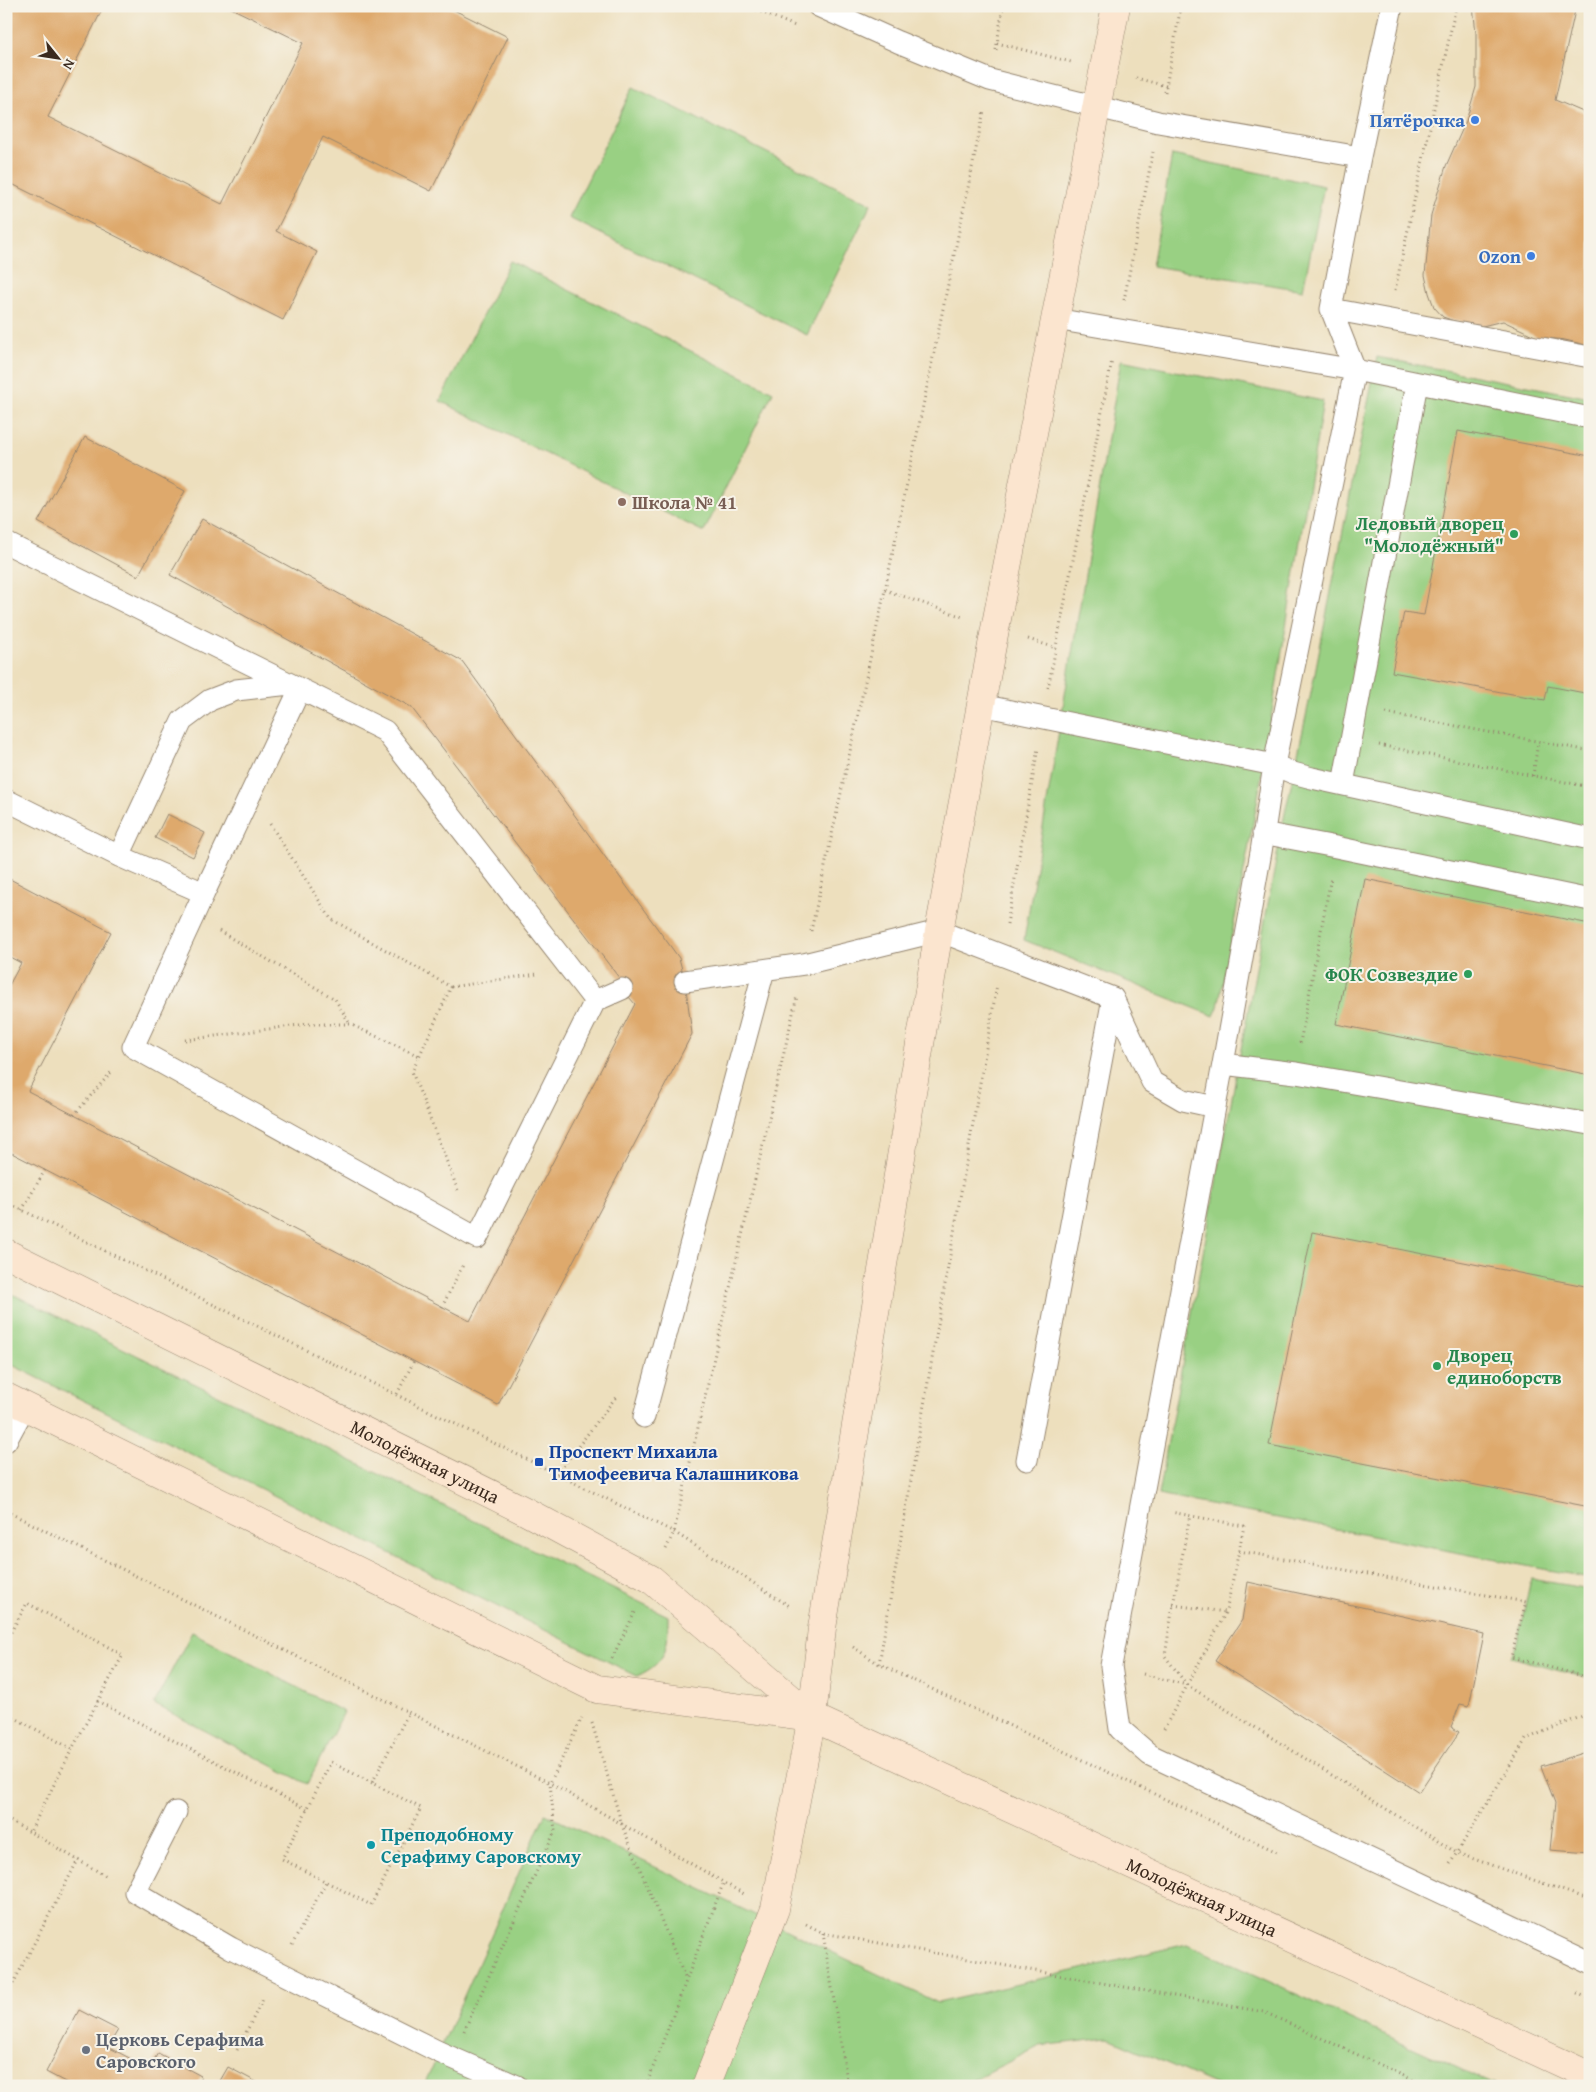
<svg xmlns="http://www.w3.org/2000/svg" width="1596" height="2092" viewBox="0 0 1596 2092" font-family="'Gentium Book Plus',serif">
	<style>
		.green { fill: #99d083; stroke: #6a7d50 }
		.building { fill: #dea96c }
		.lines { fill: none; stroke-linecap: round; stroke-linejoin: round }
		.lane-casing { stroke: #94846e; stroke-width: 23 }
		.secondary-casing { stroke: #94846e; stroke-width: 29 }
		.path { stroke: #94846e; stroke-width: 3; stroke-dasharray: 1 4; stroke-linecap: butt }
		.lane { stroke: #fff; stroke-width: 21 }
		.secondary { stroke: #fbe5cf; stroke-width: 28 }
		.shop-dot { fill: #3f7fe0; stroke: #f7f3e8; stroke-width: 2 }
		.education-dot { fill: #8d6e63; stroke: #f7f3e8; stroke-width: 2 }
		.leisure-dot { fill: #2e9e5b; stroke: #f7f3e8; stroke-width: 2 }
		.transit-dot { fill: #1a4fb4; stroke: #f7f3e8; stroke-width: 2 }
		.culture-dot { fill: #0f9aa8; stroke: #f7f3e8; stroke-width: 2 }
		.worship-dot { fill: #6b7280; stroke: #f7f3e8; stroke-width: 2 }
		.labels { text-anchor: middle; dominant-baseline: central; stroke-width: 4; stroke-linejoin: round; paint-order: stroke }
		.shop-label { font-size: 19px; font-weight: bold; fill: #366cbe; stroke: #f7f3e8; text-anchor: end }
		.education-label { font-size: 19px; font-weight: bold; fill: #785e54; stroke: #f7f3e8; text-anchor: start }
		.leisure-label { font-size: 19px; font-weight: bold; fill: #27864d; stroke: #f7f3e8; text-anchor: end }
		.transit-label { font-size: 19px; font-weight: bold; fill: #164399; stroke: #f7f3e8; text-anchor: start }
		.street-label { font-size: 19px; fill: #3b2a1e; stroke: #f7f3e8 }
		.culture-label { font-size: 19px; font-weight: bold; fill: #0d838f; stroke: #f7f3e8; text-anchor: start }
		.worship-label { font-size: 19px; font-weight: bold; fill: #5b616d; stroke: #f7f3e8; text-anchor: start }
	</style>
	<rect width="100%" height="100%" fill="#f7f3e8"/>
	<filter id="ink" filterUnits="userSpaceOnUse"><feTurbulence type="fractalNoise" baseFrequency=".02" numOctaves="2"/><feDisplacementMap in="SourceGraphic" scale="10" xChannelSelector="R" yChannelSelector="G"/><feConvolveMatrix kernelMatrix="1 2 1 2 8 2 1 2 1" color-interpolation-filters="sRGB"/></filter>
	<filter id="wash" filterUnits="userSpaceOnUse"><feTurbulence type="fractalNoise" baseFrequency=".0096" numOctaves="4" result="noise"/><feDisplacementMap in="SourceGraphic" scale="20" xChannelSelector="R" yChannelSelector="G"/><feGaussianBlur stdDeviation="1.12" result="paint"/><feColorMatrix in="noise" values="0 0 0 0 0 0 0 0 0 0 0 0 0 0 0 0 0 1.4 0 .05"/><feComposite in="paint" operator="in"/></filter>
	<g filter="url(#wash)">
		<rect width="100%" height="100%" fill="#eddfbd"/>
		<path class="green" d="M633,87L871,204L807,335L569,218Z
			M1172,155L1324,186L1303,290L1152,266Z
			M510,261L773,392L704,532L440,401Z
			M1377,357L1590,398V1578L1158,1495L1284,818L1311,693Z
			M1121,360L1323,401L1257,803L1218,1007L1214,1016L1024,940Z
			M6,1291L668,1616C668,1647 668,1662 637,1676L6,1362Z
			M1531,1579L1590,1589V1678L1511,1657L1516,1647Z
			M192,1632L344,1712L307,1784L154,1704Z
			M545,1814L938,2003L1187,1944L1497,2086H1219L1109,2038L1040,2046L961,2086H424Z"/>
		<g id="blocks">
			<path class="building" d="M14,6H104L48,117L222,204L303,43L227,6H446L508,37L431,191L323,137L276,231L317,252L283,320L6,181V21Z
				M1473,6H1576L1555,100L1590,115V346L1565,340L1537,337L1503,321L1482,326L1454,321L1443,317L1434,307L1429,293L1425,275L1431,215L1446,166L1466,121L1476,87V33Z
				M1458,431L1590,456V694L1548,686L1545,700L1392,672L1404,612L1424,615Z
				M85,437L185,491L138,576L38,522Z
				M202,519L462,661L679,958L685,981L692,1034L498,1405L6,1150V991L21,963L6,955V877L111,932L28,1091L470,1321L635,1004L622,989L620,979L411,707L170,575Z
				M167,814L205,833L193,857L155,838Z
				M1365,879L1590,924V1075L1336,1024Z
				M1312,1232L1590,1287V1507L1269,1445Z
				M1248,1582L1484,1634L1469,1706L1460,1704L1451,1727L1459,1732L1419,1792L1215,1661L1242,1620Z
				M1590,1751V1853L1550,1850L1555,1803L1541,1766Z
				M79,2010L118,2030L108,2047L149,2068L158,2053L201,2076L196,2086H73L46,2072Z
				M228,2067L264,2086H217Z"/>
		</g>
	</g>
	<g filter="url(#ink)">
		<use href="#blocks" fill-opacity="0" stroke="#94846e" stroke-width="1"/>
		<g class="lines">
			<g class="lane-casing">
				<path id="lane" d="M818,6L898,42L990,80L1158,122L1360,157
					M1392,6L1360,157L1331,309L1355,370L1274,765L1261,852L1223,1064L1296,1073L1590,1124
					M1331,309L1590,357
					M1055,319L1355,370L1590,418
					M6,543L385,731L595,1001
					M981,705L1274,765L1293,773L1312,778L1590,839
					M1343,784L1417,383
					M6,800L119,856L204,893L133,1047L477,1238L595,1001L622,989
					M1263,833L1336,847L1590,900
					M119,856L182,721L210,700L236,690L290,684
					M204,893L300,689
					M685,981L804,964L939,931L1113,998L1027,1460
					M1113,998L1152,1082L1183,1100L1215,1107
					M1223,1064L1111,1666L1120,1729L1150,1755L1590,1963
					M644,1417L764,970
					M6,1441L25,1406
					M176,1812L135,1892L231,1948L439,2052L517,2086"/>
			</g>
			<g class="secondary-casing">
				<g id="secondary">
					<path id="s1" d="M6,1253L525,1511L651,1579L812,1717L1590,2076"/>
					<path d="M6,1397L597,1689L812,1717"/>
					<path d="M706,2086L775,1909L812,1717L822,1628L939,931L995,629L1116,6"/>
				</g>
			</g>
			<path class="path" d="M747,6L795,26
				M997,43L1071,62
				M996,50L1003,6
				M1136,78L1166,86
				M1165,92L1181,6
				M1395,290L1456,6
				M1124,300L1153,152
				M885,590L963,617
				M1028,639L1056,648
				M1048,688L1112,360
				M1386,713L1590,751
				M1379,745L1590,787
				M1533,776L1538,742
				M270,824L331,919L451,987L412,1072L459,1193
				M1007,924L1038,748
				M219,931L335,999L350,1024
				M811,931L885,590L984,110
				M451,987L537,974
				M185,1040L307,1024H350L419,1056
				M1300,1043L1331,877
				M74,1115L113,1070
				M6,1202L674,1532L791,1607
				M22,1210L45,1170
				M442,1307L463,1265
				M397,1394L414,1361
				M557,1474L616,1397
				M6,1511L550,1783L744,1894
				M666,1549L674,1532L797,996
				M1239,1551L1526,1602L1511,1657L1590,1678
				M1173,1605L1226,1612
				M6,1641L27,1603L123,1655L72,1749L6,1713
				M853,1647L879,1664L1277,1852
				M612,1658L636,1610
				M879,1664L997,985
				M1143,1674L1187,1685L1457,1853L1590,1900
				M1187,1685L1165,1656L1173,1605L1190,1515
				M97,1701L307,1809
				M592,1723L622,1825L686,1980
				M1164,1729L1226,1612L1244,1526L1171,1512
				M72,1749L30,1832L78,1860
				M372,1783L331,1762L282,1859L371,1905L421,1808L372,1783L409,1712
				M6,1819L30,1832
				M1450,1864L1526,1739L1590,1713
				M806,1924L823,1933L1264,2012L1426,2086
				M823,1933L848,2086
				M292,1945L326,1882
				M1577,1993L1590,1999
				M6,1997L78,1860L108,1877
				M464,2031L555,1831L550,1783L582,1718
				M237,2050L264,1997
				M646,2086L723,1884"/>
			<use href="#lane" class="lane"/>
			<use href="#secondary" class="secondary"/>
		</g>
	</g>
	<g class="shop-dot">
		<circle cx="1475" cy="120" r="5"/>
		<circle cx="1531" cy="256" r="5"/>
	</g>
	<circle class="education-dot" cx="622" cy="502" r="5"/>
	<g class="leisure-dot">
		<circle cx="1514" cy="534" r="5"/>
		<circle cx="1468" cy="974" r="5"/>
		<circle cx="1437" cy="1366" r="5"/>
	</g>
	<rect class="transit-dot" x="534" y="1457" width="10" height="10" rx="2.5"/>
	<circle class="culture-dot" cx="371" cy="1845" r="5"/>
	<circle class="worship-dot" cx="86" cy="2050" r="5"/>
	<g class="labels">
		<g class="shop-label">
			<text x="1465" y="120">Пятёрочка</text>
			<text x="1521" y="256">Ozon</text>
		</g>
		<g class="education-label">
			<text x="632" y="502">Школа № 41</text>
		</g>
		<g class="leisure-label">
			<text x="1504" y="523">Ледовый дворец<tspan x="1504" dy="22">"Молодёжный"</tspan></text>
			<text x="1458" y="974">ФОК Созвездие</text>
			<text x="1447" y="1355" text-anchor="start">Дворец<tspan x="1447" dy="22">единоборств</tspan></text>
		</g>
		<g class="transit-label">
			<text x="549" y="1451">Проспект Михаила<tspan x="549" dy="22">Тимофеевича Калашникова</tspan></text>
		</g>
		<g class="street-label">
			<text stroke="none"><textPath href="#s1" startOffset="468">Молодёжная улица</textPath></text>
			<text stroke="none"><textPath href="#s1" startOffset="1364">Молодёжная улица</textPath></text>
		</g>
		<g class="culture-label">
			<text x="381" y="1834">Преподобному<tspan x="381" dy="22">Серафиму Саровскому</tspan></text>
		</g>
		<g class="worship-label">
			<text x="96" y="2039">Церковь Серафима<tspan x="96" dy="22">Саровского</tspan></text>
		</g>
	</g>
	<rect width="1596" height="2092" fill="none" stroke="#f7f3e8" stroke-width="25"/>
	<g transform="translate(58 58) rotate(120)" stroke="#f7f3e8" stroke-width="4" paint-order="stroke">
	<path d="M0-4L9 19L0 12L-9 19Z" fill="#3b2a1e"/>
	<text y="-8" font-size="14" font-weight="bold" text-anchor="middle" fill="#3b2a1e">N</text>
	</g>
</svg>
